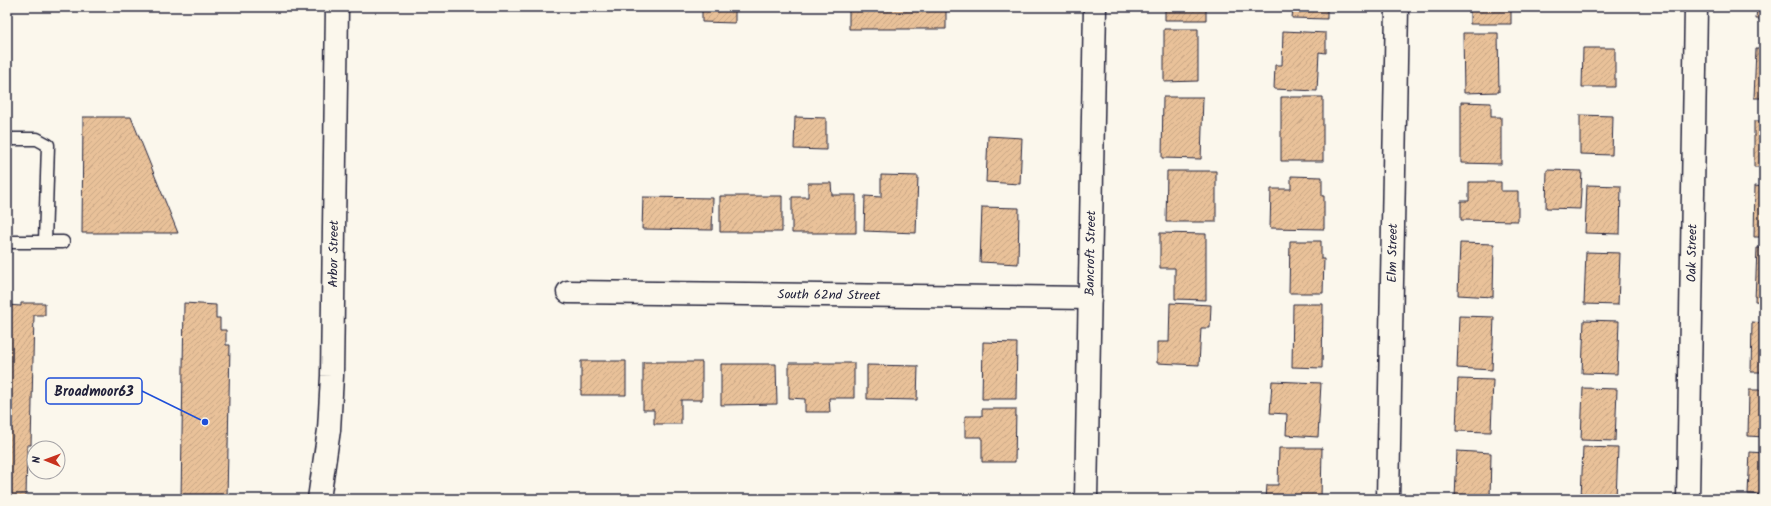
<svg xmlns="http://www.w3.org/2000/svg" width="1771" height="506" viewBox="0 0 1771 506" font-family="Kalam,sans-serif">
	<style>
		.building { fill: url(#building-hatch); stroke: #22223b }
		.lines { fill: none; stroke-linecap: round; stroke-linejoin: round }
		.lane-casing { stroke: #22223b; stroke-width: 15 }
		.street-casing { stroke: #22223b; stroke-width: 25 }
		.lane { stroke: #fbf7ec; stroke-width: 12 }
		.street { stroke: #fbf7ec; stroke-width: 22 }
		.labels { text-anchor: middle; dominant-baseline: central; stroke-width: 3.5; stroke-linejoin: round; paint-order: stroke }
		.street-label { font-size: 13px; fill: #22223b; stroke: #fbf7ec }
		.leader { fill: none; stroke: #1d4ed8; stroke-width: 1.5 }
		.callout-dot { fill: #1d4ed8; stroke: #fbf7ec; stroke-width: 1.5 }
		.callout { fill: #fbf7ec; stroke: #1d4ed8; stroke-width: 1.5 }
		.callout-label { font-size: 14px; text-anchor: middle; font-weight: bold; fill: #22223b }
	</style>
	<defs>
		<pattern id="building-hatch" width="6" height="6" patternUnits="userSpaceOnUse"><rect width="6" height="6" fill="#e9c199"/><path d="M-1 1l2-2M0 6l6-6M5 7l2-2" fill="none" stroke="#c8a685"/></pattern>
	</defs>
	<rect width="100%" height="100%" fill="#fbf7ec"/>
	<filter id="ink" filterUnits="userSpaceOnUse"><feTurbulence type="fractalNoise" baseFrequency=".025" numOctaves="2"/><feDisplacementMap in="SourceGraphic" scale="8" xChannelSelector="R" yChannelSelector="G"/><feConvolveMatrix kernelMatrix="1 2 1 2 8 2 1 2 1" color-interpolation-filters="sRGB"/></filter>
	<g filter="url(#ink)">
		<path class="building" d="M702,7H735V23L702,22Z
			M849,7H946V29H849Z
			M1165,7H1206V20H1165Z
			M1293,7H1327V19L1292,18Z
			M1470,7H1511V24H1470Z
			M1757,7H1764V19H1756Z
			M1164,29H1198V81L1164,82Z
			M1283,31L1326,33V53L1319,52L1317,91L1274,89L1275,65H1282Z
			M1463,33H1498L1499,92L1464,93Z
			M1583,48H1615V87H1582Z
			M1756,49H1764V98H1754Z
			M1163,97H1203L1201,159L1162,158Z
			M1281,97H1323V161H1281Z
			M1461,102L1491,103V117H1501V164L1461,163Z
			M1580,115L1613,116L1612,155L1580,154Z
			M83,117H131L178,233H82Z
			M795,117L826,118V150L794,149Z
			M1754,121H1764V167H1754Z
			M988,136L1022,138L1020,184L986,182Z
			M1547,170L1582,171L1580,209L1546,208Z
			M1167,171H1216V222H1166Z
			M881,175L918,176L916,233L864,231L865,196L881,197Z
			M1291,176L1322,177V196H1324V229L1270,228L1271,189H1291Z
			M1469,182H1501V191H1518V221L1461,220V201H1469Z
			M808,183H831L832,195H856V233H792V197H808Z
			M1587,185L1621,186L1620,234L1585,233Z
			M1755,186L1764,187V237H1754Z
			M720,196H782V232H720Z
			M643,197L713,198L712,230L642,229Z
			M982,207L1019,208L1018,264L980,262Z
			M1160,233L1206,234V300L1175,299V268H1160Z
			M1290,241H1321V259H1324L1323,293H1289Z
			M1460,243L1494,244L1493,297L1458,295Z
			M1757,248H1764V302L1755,301Z
			M1586,252L1620,253L1618,305L1584,304Z
			M21,303H45V315H34L31,445H27L26,499H7V305L21,306Z
			M184,303L216,305V318H220V330H226V345H230L227,499H181Z
			M1170,303L1211,305L1210,328H1201L1199,365L1157,363V342H1169Z
			M1293,304H1323L1322,368L1292,367Z
			M1459,316L1494,317L1492,370L1457,368Z
			M1584,320L1619,321L1617,374L1582,373Z
			M1752,322L1764,323V372H1751Z
			M983,342L1017,343L1016,399H982Z
			M581,361H626V395H581Z
			M643,362H702V400H681V424H654V410H643Z
			M789,363H854V398H829L830,412H805V399L789,398Z
			M721,364H776L777,404L721,405Z
			M867,365L918,366L917,400L867,399Z
			M1458,379L1493,380L1491,432L1456,431Z
			M1272,381L1321,383L1318,437L1286,435L1287,414L1270,413Z
			M1583,388L1617,389L1615,441L1581,440Z
			M1749,390H1764V437L1748,436Z
			M982,409H1016L1015,462H982V437H965V416H982Z
			M1583,447L1618,448L1616,499H1581Z
			M1279,448H1322L1321,499H1266L1267,485H1278Z
			M1457,451L1491,453L1490,499H1455Z
			M1750,452L1764,453V495L1748,494Z
			M896,495L943,496L942,499H896Z"/>
		<g class="lines">
			<g class="lane-casing">
				<path id="lane" d="M7,139H37L48,145L45,242
					M7,242H63"/>
			</g>
			<g class="street-casing">
				<g id="street">
					<path id="s1" d="M568,292L1090,298"/>
					<path id="s2" d="M319,499L329,430L332,376L337,7"/>
					<path id="s3" d="M1086,499L1095,7"/>
					<path id="s4" d="M1388,499L1397,7"/>
					<path id="s5" d="M1688,499L1696,7"/>
				</g>
			</g>
			<use href="#lane" class="lane"/>
			<use href="#street" class="street"/>
		</g>
	</g>
	<g class="labels">
		<g class="street-label">
			<text stroke="none"><textPath href="#s2" startOffset="246">Arbor Street</textPath></text>
			<text stroke="none"><textPath href="#s3" startOffset="246">Bancroft Street</textPath></text>
			<text stroke="none"><textPath href="#s4" startOffset="246">Elm Street</textPath></text>
			<text stroke="none"><textPath href="#s5" startOffset="246">Oak Street</textPath></text>
			<text stroke="none"><textPath href="#s1" startOffset="261">South 62nd Street</textPath></text>
		</g>
	</g>
	<path class="leader" d="M205 422L142 391"/>
	<circle class="callout-dot" cx="205" cy="422" r="4"/>
	<rect class="callout" x="46" y="378" width="96" height="26" rx="4"/>
	<g class="callout-label">
		<text x="94" y="396">Broadmoor63</text>
	</g>
	<rect width="1771" height="506" fill="none" stroke="#fbf7ec" stroke-width="24"/>
	<rect x="12" y="12" width="1747" height="482" fill="none" stroke="#22223b" stroke-width="1.5" filter="url(#ink)"/>
	<g transform="translate(46 460) rotate(271)"><circle r="19" fill="#fbf7ec" stroke="#a4a2a5"/>
	<path d="M0-3L7 15L0 10L-7 15Z" fill="#c8321e"/>
	<text y="-6" font-size="11" font-weight="bold" text-anchor="middle" fill="#22223b">N</text>
	</g>
</svg>
